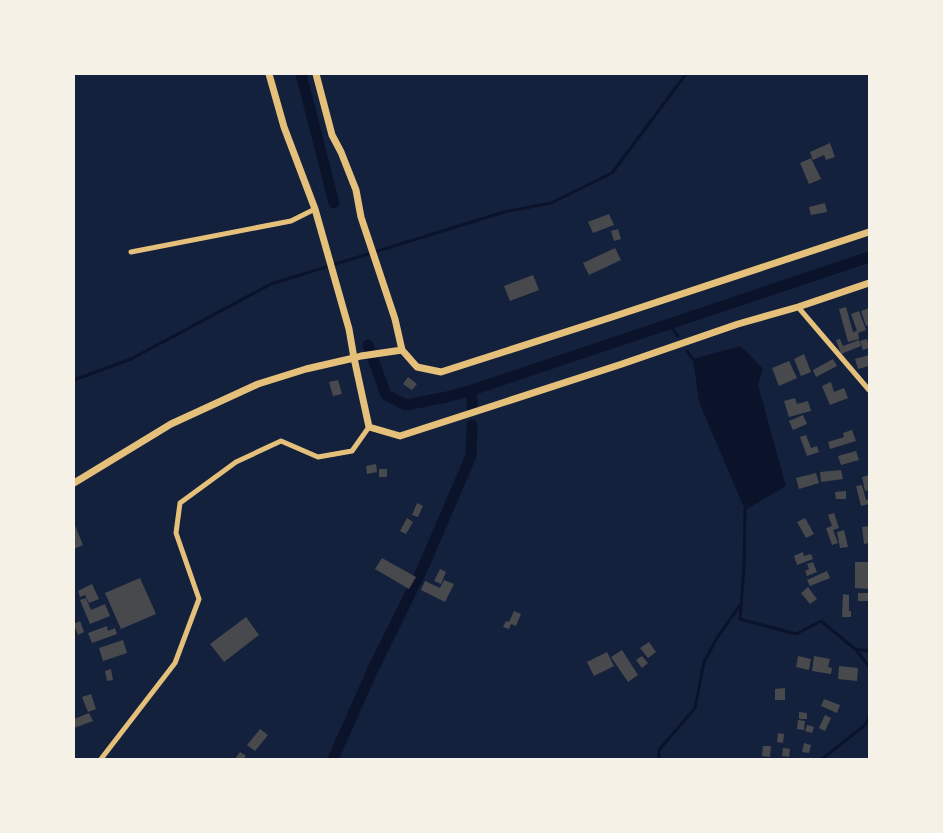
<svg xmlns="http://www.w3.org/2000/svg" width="943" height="833" viewBox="0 0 943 833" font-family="'DejaVu Sans',sans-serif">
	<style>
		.water { fill: #0b132b }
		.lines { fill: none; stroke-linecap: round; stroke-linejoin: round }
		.stream { stroke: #0b132b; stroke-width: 3 }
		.canal { stroke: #0b132b; stroke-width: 11 }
		.building { fill: #48494c }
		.minor { stroke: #e5c07b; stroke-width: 5 }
		.tertiary { stroke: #e5c07b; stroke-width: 7 }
	</style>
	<rect width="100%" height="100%" fill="#14213d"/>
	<path class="water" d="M741,346L763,369L758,385L786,486L745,510L699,402L693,359Z"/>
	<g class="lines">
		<path class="stream" d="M669,324L678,336
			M687,351L693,359
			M74,380L131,359L271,284L504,212L551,203L612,173L686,74
			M745,510L744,568L740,619L796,634L821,621L855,649L869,651
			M855,649L869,666
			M659,759V750L695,708L704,662L717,638L740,605
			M822,759L865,725L869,718"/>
		<path class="canal" d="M301,74L334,203
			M368,345L386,395L406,405L447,397L472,390L869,257
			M472,407V390
			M333,759L373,669L421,572L471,456L472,425"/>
	</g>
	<path class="building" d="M830,143L835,157L826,160L824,155L813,160L810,152Z
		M811,158L821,179L809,184L800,163Z
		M825,203L827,212L811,215L809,207Z
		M609,214L614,225L593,233L588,222Z
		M618,229L621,239L614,241L611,231Z
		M615,248L621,260L589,275L583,263Z
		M533,275L539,290L510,301L504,286Z
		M846,307L853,332L857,331L851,314L859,311L866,330L858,333L859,339L848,342L839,309Z
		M869,308V325L866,326L861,311Z
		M840,339L843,346L859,340L861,346L841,354L836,340Z
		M867,339L869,348L863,350L860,341Z
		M804,354L811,372L801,376L794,359Z
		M869,355V366L858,369L855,359Z
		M833,359L837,366L816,377L813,370Z
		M789,361L797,378L779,386L772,368Z
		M408,377L417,384L412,390L403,384Z
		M338,380L342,394L333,396L329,382Z
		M831,382L834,392L844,388L848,398L830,405L822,386Z
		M795,398L797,404L808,401L811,411L789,417L784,401Z
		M803,415L807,424L793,430L789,421Z
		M852,430L856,441L830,449L828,442L844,437L843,433Z
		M806,435L811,448L817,446L819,452L807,456L800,437Z
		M856,451L859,460L841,465L838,456Z
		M376,464L377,472L367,474L366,466Z
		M379,469H387V477H379Z
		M841,470L843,479L821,482L820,472Z
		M816,473L819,483L799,489L796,478Z
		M869,475V490L865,491L862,477Z
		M862,485L866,500L869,499V504L861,506L856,486Z
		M846,491V499H836L835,492Z
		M417,503L423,506L418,517L412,515Z
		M834,513L839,528L833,530L838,543L832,545L826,528L832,526L828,515Z
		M407,518L413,522L406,534L400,531Z
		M805,518L814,534L806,538L797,522Z
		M74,523L83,545L74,549Z
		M869,526V543L864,544L862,527Z
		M844,530L848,547L840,548L837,532Z
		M803,552L804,556L811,554L813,559L797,565L794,556Z
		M382,558L416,577L409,589L375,569Z
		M813,562L817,572L807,576L805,571L809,569L807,564Z
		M855,562H869L868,582H869V589L855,588Z
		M440,569L446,572L441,584L434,581Z
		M827,571L830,578L810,586L807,580Z
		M140,578L156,614L121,629L105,593Z
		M444,580L454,584L445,602L421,590L425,581L440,588Z
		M92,584L99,599L89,603L85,595L80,597L78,591Z
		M808,587L817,599L810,604L801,593Z
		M858,593H869V601H858Z
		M843,594L849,595V611H851V617H842Z
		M86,598L91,610L105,604L110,616L90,624L80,600Z
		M514,611L521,614L516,626L511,624L509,629L503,627L506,621L509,622Z
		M246,617L259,635L224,662L210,644Z
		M80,621L84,632L78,635L74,624Z
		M107,626L108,631L115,628L117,634L92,643L88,633Z
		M123,640L127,653L103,661L99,648Z
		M649,642L656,652L648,658L640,648Z
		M622,650L638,675L628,682L611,657Z
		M607,652L614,666L594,676L587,662Z
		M642,656L648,663L642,668L636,660Z
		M798,656L811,659L809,670L796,667Z
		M814,656L830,659L828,667L832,668L831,674L812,671Z
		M839,666L858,668L857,681L838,679Z
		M111,669L113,680L107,681L105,671Z
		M785,688V700H775V689Z
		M91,694L96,709L88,712L82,697Z
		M824,699L840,705L837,713L821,706Z
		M799,712L807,713V719H799Z
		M89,713L93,721L74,728V719Z
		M825,715L831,718L825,731L819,728Z
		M798,720L805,721L804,730L797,729Z
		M807,725L814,727L812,733L805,731Z
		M260,729L268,735L255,751L247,745Z
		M778,733L784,734L783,743L777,742Z
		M804,743L811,745L809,753L802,752Z
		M763,746H771L770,757L762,756Z
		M783,748L790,749L789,757L782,756Z
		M240,752L246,756L243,759H235Z"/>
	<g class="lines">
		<path class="minor" d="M131,252L291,221L315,209
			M798,307L869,390
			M101,759L175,663L199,599L176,533L180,503L236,462L281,441L318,457L352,451L369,427"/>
		<path class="tertiary" d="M269,74L284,127L315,209L349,329L354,358L361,356L402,350
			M316,74L332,135L341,152L356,190L361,217L395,319L402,350L417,367L441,372L609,318L869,232
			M74,483L171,424L258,384L306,369L354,358L369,427L400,436L622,364L738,324L798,307L869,283"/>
	</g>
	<rect width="943" height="833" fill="none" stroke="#f6f1e7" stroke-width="150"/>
</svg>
